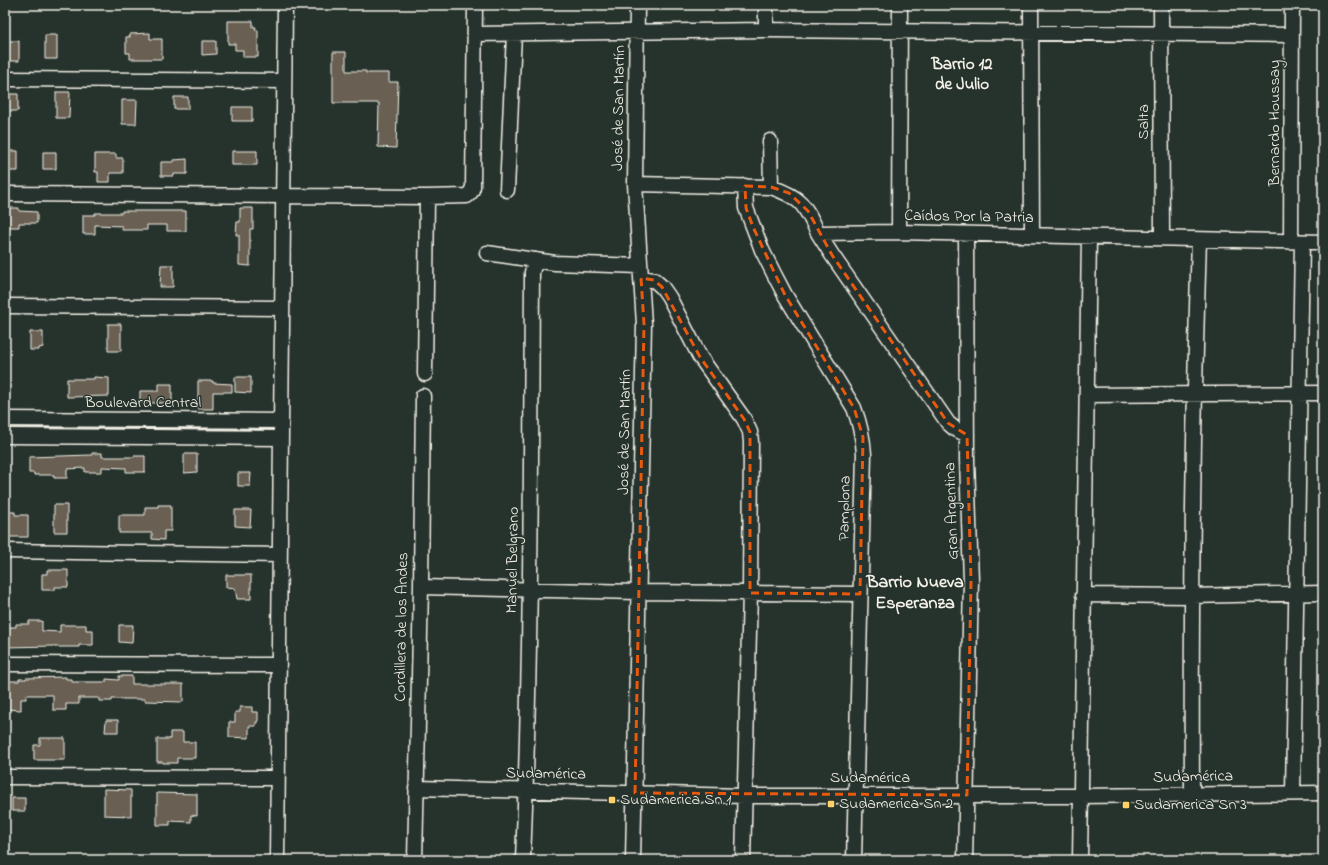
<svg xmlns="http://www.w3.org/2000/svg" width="1328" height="865" viewBox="0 0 1328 865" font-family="'Indie Flower',sans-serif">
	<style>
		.green { fill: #58745b; stroke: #a6b2a2 }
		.building { fill: #696052; stroke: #f4f1e8 }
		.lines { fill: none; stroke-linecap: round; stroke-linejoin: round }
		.street-casing { stroke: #f4f1e8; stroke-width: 17 }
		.street { stroke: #26332d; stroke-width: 14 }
		.marked { fill: none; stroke: #e8590c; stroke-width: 3; stroke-dasharray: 8 5; stroke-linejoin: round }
		.poi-dot { fill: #ffd166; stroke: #26332d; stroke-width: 1.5 }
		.labels { text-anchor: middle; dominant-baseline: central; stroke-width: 3; stroke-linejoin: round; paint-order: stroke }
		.street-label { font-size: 16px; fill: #f4f1e8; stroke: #26332d }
		.poi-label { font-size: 16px; fill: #f4f1e8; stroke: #26332d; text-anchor: start }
		.neighbourhood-label { font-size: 17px; font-weight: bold; fill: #f4f1e8; stroke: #26332d }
		.quarter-label { font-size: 18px; font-weight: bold; fill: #f4f1e8; stroke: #26332d }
	</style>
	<rect width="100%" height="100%" fill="#26332d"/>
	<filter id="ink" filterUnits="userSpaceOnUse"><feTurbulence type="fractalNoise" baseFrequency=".025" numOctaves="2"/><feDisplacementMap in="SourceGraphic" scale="8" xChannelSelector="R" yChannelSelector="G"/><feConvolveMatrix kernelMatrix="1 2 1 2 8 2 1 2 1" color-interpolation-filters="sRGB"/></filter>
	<g filter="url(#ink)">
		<path class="green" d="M5,425L253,427L255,430L254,431L5,430Z"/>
		<path class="building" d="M228,21H253V27H256L255,30H258V57H243V50H235V44H228Z
			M150,33V39H162V59H130V53H126V37H130V34Z
			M45,35H57V59H45Z
			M5,41H19V61H5Z
			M202,41H216V54L202,55Z
			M333,52H346V71H366V73H389V82H398L396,148L378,147L379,103H333Z
			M56,92H70L69,118H56Z
			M5,94H18V111H5Z
			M174,97H188V109H174Z
			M122,100H137L136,124H122Z
			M232,107H252V121H232Z
			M5,151H18V171H5Z
			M232,151H257V165H232Z
			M43,152H56V169H43Z
			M95,154H116V158H123V173H110V182H98V172H95Z
			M187,159V174H174V176H161V162H174V160Z
			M6,208H19V211L37,212V223H19V227H5Z
			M240,208H253V229H250V266L239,265V235H236L237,222H240Z
			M122,211H186V231H167V225H147V230H122V226L95,225V234H83V215H95V213H122Z
			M161,265H173V287H160Z
			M108,324H121V351H108Z
			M30,332H43V347L39,348V350H30Z
			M94,377L109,378V396L67,397V379H94Z
			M235,377H251V393L235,392Z
			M198,381H213V383L232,384V392H213V409H198Z
			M159,384H172V403H140V391H159Z
			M92,453H102V457H134V456H145V472H126V468L102,467V472H85V468L67,469V478H54V475H34V473H29V457L92,455Z
			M184,454H197V472L184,473Z
			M238,473H251L250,486H238Z
			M54,505H67V532H54Z
			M158,505H171V531H164V540L152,539V533H119V515H145V507H158Z
			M235,510H251L250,527L235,526Z
			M5,512H15V515H28V537H5Z
			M47,570H68V587H55V590H42V574H47Z
			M226,575H251V599H237L235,588L226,587Z
			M29,621H42V631L60,632V625H86V630H93V645H79V647H54V646L5,647V627H16V624H29Z
			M119,625H133L132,643L119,642Z
			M119,676H132V684H183V702L145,701V699H112V701H99V698H79V704H66V710H53V695H26V699H21V710L5,709V687H8V681H19V679H26V678L66,677V679H72V682H106V679L119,680Z
			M240,707H252V712H258V722H256V726H249V738L229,737V722H235V712H240Z
			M106,720H118V732H105Z
			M170,732H183V742H195V758H177V763H163V762H157V739H170Z
			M40,738H65V760H34V745H40Z
			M104,789L131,790V816L104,815Z
			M157,793L197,794V816L191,815V822L170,821V825H157Z
			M12,798H25V811H12Z"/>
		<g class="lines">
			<g class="street-casing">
				<path id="street" d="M1031,5L1032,235
					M1161,5L1162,238
					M766,30V5
					M475,34L766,30L1292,35
					M5,79L284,81
					M770,141L771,187
					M635,184L771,187C802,198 804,204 818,233L899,232L1323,242
					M745,186L746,208L762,250L774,274L785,295L854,408C860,424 863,437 864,454L854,860
					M507,190L514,34
					M5,194L427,197L467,196L471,192L473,187L475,5
					M899,232L900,5
					M818,233L832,255L948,423L955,429L967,435
					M1291,241L1292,5
					M487,253L555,263L640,266
					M641,278L654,280L662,287L669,297L700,357L744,419L750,432L751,442L750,593L743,860
					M5,306L282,308
					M425,374L427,197
					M1087,395L1323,393
					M5,419L281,421
					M5,436L281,438
					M5,551L280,555
					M421,587L638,592L860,594
					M1083,595L1191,596L1323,593
					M5,664L279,665
					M5,777L278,778
					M416,788L744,796H1081L1323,793
					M1293,793L1302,242
					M1192,794C1191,609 1193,424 1199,240
					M277,860L285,5
					M415,860L421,587L423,396
					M523,860C531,664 531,468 532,272L536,260
					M633,860L644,324L635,184L637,5
					M965,860L971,581L967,459L966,234
					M1080,860L1089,237"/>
			</g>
			<use href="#street" class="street"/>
		</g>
	</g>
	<path class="marked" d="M745,186L771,187L789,193L808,211L832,255L948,423L967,435L971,581L967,795L635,793L644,324L641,278L654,280L662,287L700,357L744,419L750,432V593L860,594L863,437L854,408L785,295L753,227L746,208Z"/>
	<g class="poi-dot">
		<rect x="608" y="796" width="8" height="8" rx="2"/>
		<rect x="827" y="800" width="8" height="8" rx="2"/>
		<rect x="1122" y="801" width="8" height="8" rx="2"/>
	</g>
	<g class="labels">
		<g class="street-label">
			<text transform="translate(619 108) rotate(-89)">José de San Martín</text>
			<text transform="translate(1144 122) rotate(-90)">Salta</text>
			<text transform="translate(1275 123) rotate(-90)">Bernardo Houssay</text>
			<text transform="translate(969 217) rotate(1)">Caídos Por la Patria</text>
			<text x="143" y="403">Boulevard Central</text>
			<text transform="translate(625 432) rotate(-89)">José de San Martín</text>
			<text transform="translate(845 508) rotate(-89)">Pamplona</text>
			<text transform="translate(952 511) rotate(-92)">Gran Argentina</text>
			<text transform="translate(513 560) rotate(-89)">Manuel Belgrano</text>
			<text transform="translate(402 627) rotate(-89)">Cordillera de los Andes</text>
			<text transform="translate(546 774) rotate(1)">Sudamérica</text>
			<text transform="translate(1193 777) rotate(-1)">Sudamérica</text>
			<text x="870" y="778">Sudamérica</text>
		</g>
		<g class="poi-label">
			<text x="620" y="800">Sudamerica Sn 1</text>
			<text x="839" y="804">Sudamerica Sn 2</text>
			<text x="1134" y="805">Sudamerica Sn 3</text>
		</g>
		<g class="neighbourhood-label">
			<text x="962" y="64">Barrio 12<tspan x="962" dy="20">de Julio</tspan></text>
		</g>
		<g class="quarter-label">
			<text x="915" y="583">Barrio Nueva<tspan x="915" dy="21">Esperanza</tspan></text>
		</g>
	</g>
	<rect width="1328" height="865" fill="none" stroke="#26332d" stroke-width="20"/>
	<rect x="10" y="10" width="1308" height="845" fill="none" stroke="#f4f1e8" stroke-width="1.5" filter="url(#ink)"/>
</svg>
